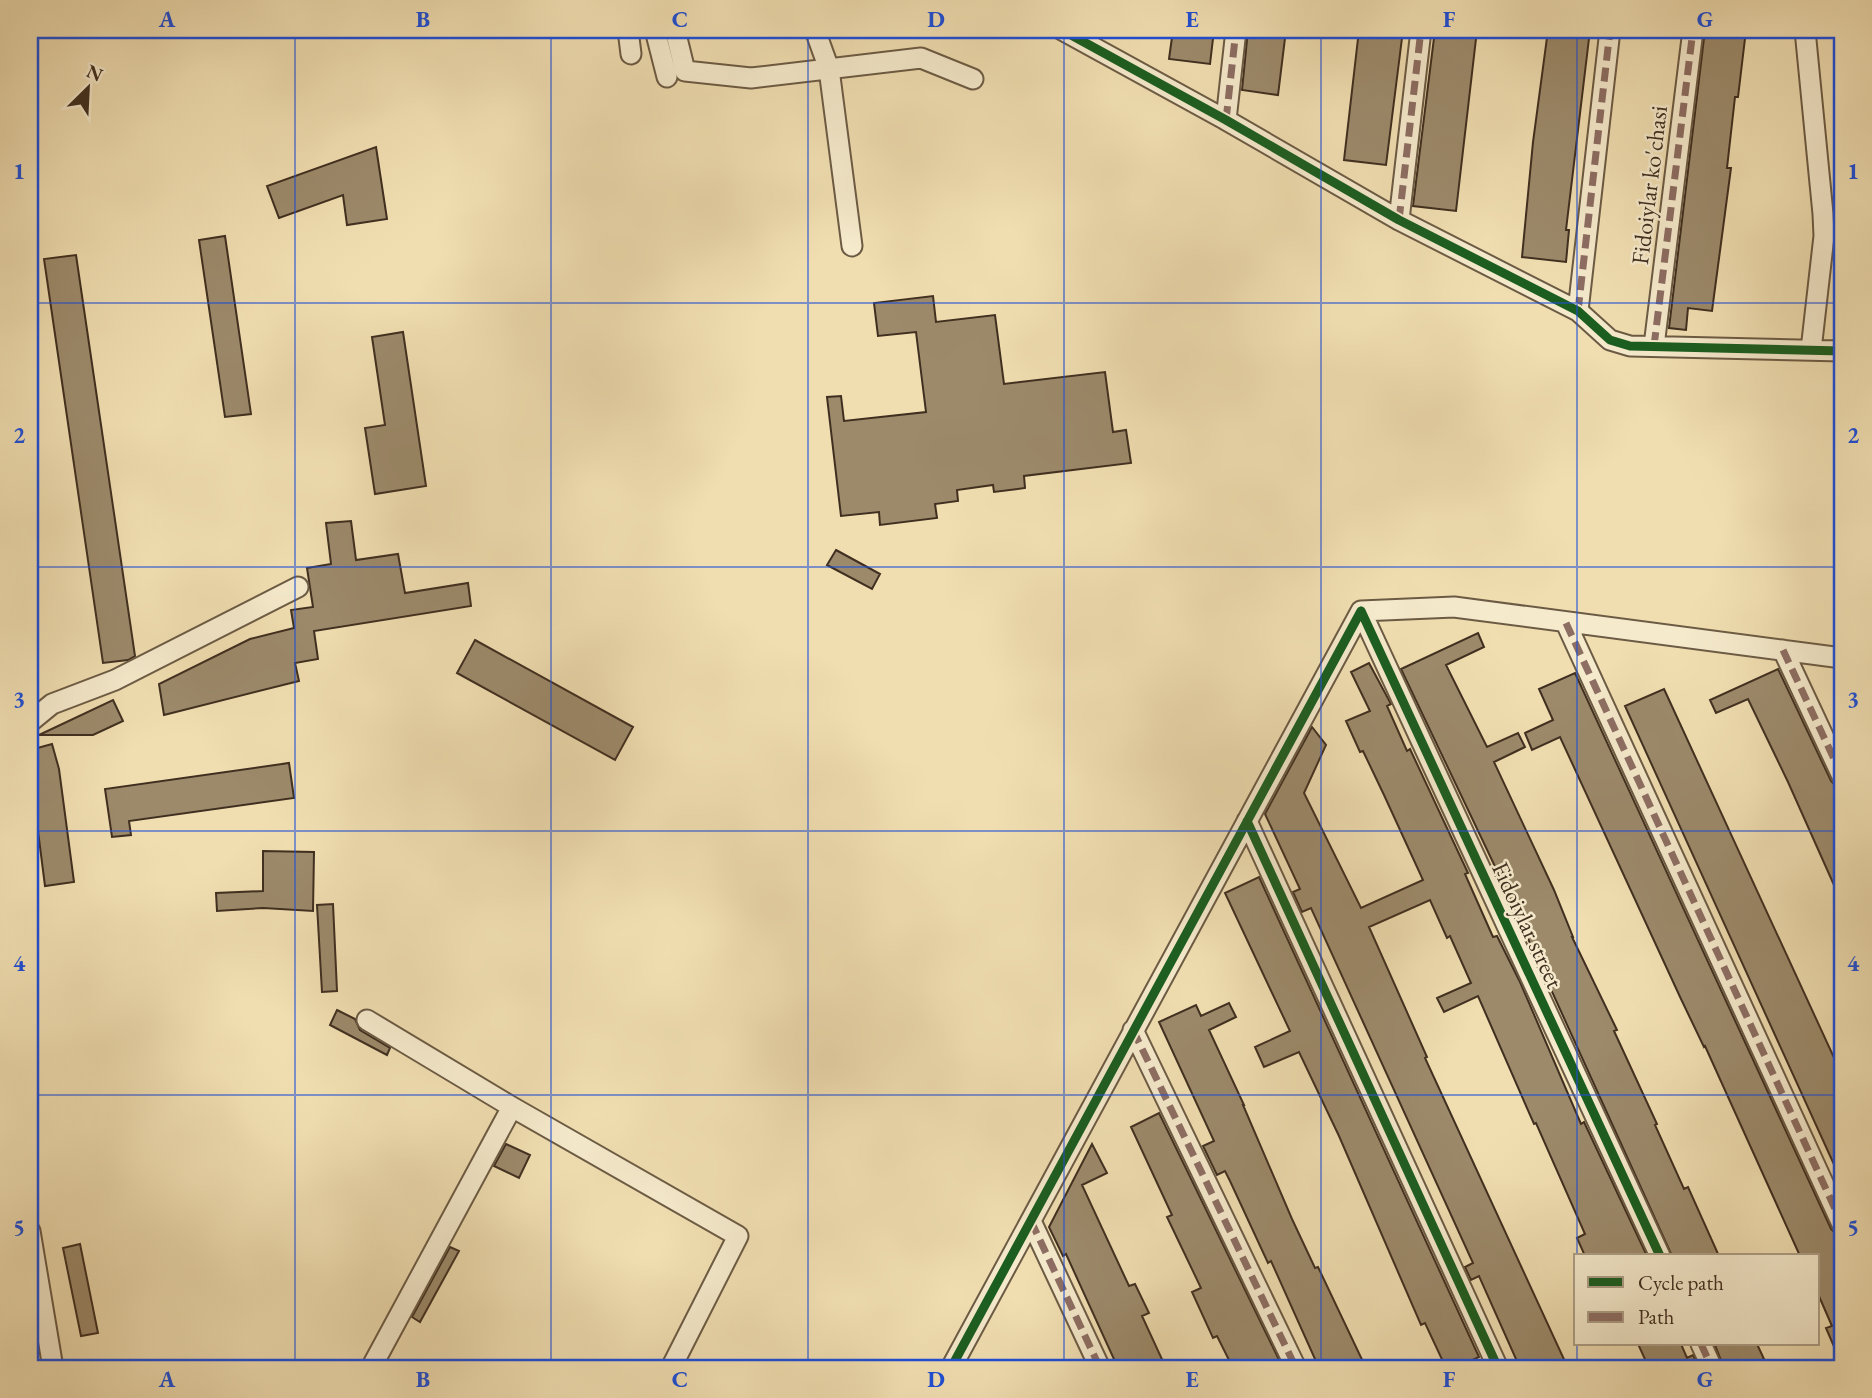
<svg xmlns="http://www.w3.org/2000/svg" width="1872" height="1398" font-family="'EB Garamond',serif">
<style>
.building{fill:#9c8a6b;stroke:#402f20;stroke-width:2}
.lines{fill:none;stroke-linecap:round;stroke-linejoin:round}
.minor-casing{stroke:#6c5b44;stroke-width:23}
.minor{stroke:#f5eacc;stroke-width:19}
.quiet{stroke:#8d6e63;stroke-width:7;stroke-dasharray:14 7;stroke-linecap:butt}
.cycleway-casing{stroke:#f5eacc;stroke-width:13}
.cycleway{stroke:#1b5e20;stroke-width:9}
.grid{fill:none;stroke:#1d4ed8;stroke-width:2;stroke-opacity:0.55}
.labels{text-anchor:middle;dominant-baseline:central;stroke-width:5;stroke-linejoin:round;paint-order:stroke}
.street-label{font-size:24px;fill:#402f20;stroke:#f5eacc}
.neatline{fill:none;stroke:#1d4ed8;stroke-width:2.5}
.grid-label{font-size:23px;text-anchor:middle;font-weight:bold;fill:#1d4ed8}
</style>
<rect width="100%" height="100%" fill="#f0deb1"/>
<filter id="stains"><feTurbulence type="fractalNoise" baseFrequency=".00286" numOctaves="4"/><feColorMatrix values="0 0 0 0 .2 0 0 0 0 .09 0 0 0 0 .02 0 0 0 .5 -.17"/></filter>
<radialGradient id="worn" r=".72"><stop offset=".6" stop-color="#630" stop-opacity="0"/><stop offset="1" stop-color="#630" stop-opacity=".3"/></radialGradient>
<path class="building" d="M1173,30H1214L1210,64L1169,59Z
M1248,30H1286L1278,95L1242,90Z
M1359,30H1403L1386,165L1344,160Z
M1435,30H1477L1456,211L1413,206Z
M1548,30H1590L1566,230H1569L1566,262L1522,257L1533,142Z
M1705,30H1746L1738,97H1735L1727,168H1731L1712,311L1688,308L1686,330L1669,328Z
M376,147L387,219L347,225L343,195L279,218L267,186Z
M225,236L251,414L225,417L199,240Z
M76,255L135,656L128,660L103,663L44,259Z
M933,296L936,322L995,315L1004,384L1105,372L1113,432L1126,430L1131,463L1024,476L1025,488L994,492L993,485L957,490L958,501L935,504L937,518L880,525L879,512L841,516L827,397L841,396L844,421L926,412L916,332L878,336L874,303Z
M403,332L426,486L375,494L365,428L385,425L372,337Z
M351,521L356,560L398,554L405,593L468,583L471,606L314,631L318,659L295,663L299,681L164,715L159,684L250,639L294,628L291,610L313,607L307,568L331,564L326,523Z
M836,550L880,574L872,589L827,565Z
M1478,633L1484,647L1446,665L1487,747L1518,733L1525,747L1494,762L1554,890L1573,937H1572L1617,1030L1614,1031L1657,1124L1655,1125L1684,1189L1688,1187L1719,1256H1672L1500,877L1401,669Z
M475,640L633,727L615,760L457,673Z
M1369,663L1391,704L1387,706L1407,751L1410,749L1468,873L1465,874L1493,937L1497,936L1520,982L1581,1124L1584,1122L1647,1256H1585L1577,1238L1585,1234L1536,1123L1534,1124L1478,996L1444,1012L1437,998L1471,983L1450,936L1447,938L1430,900L1369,927L1427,1057L1425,1058L1568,1368H1520L1479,1276L1471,1280L1465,1267L1473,1263L1311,908L1302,912L1293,892L1300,889L1265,814L1312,727L1326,745L1304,793L1361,908L1423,880L1384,795L1363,751L1360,752L1346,721L1370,711L1351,672Z
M1778,669L1831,781L1837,787L1842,800V903L1788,782L1748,699L1716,713L1710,700Z
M1575,673L1831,1229L1842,1240V1365L1826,1328L1832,1326L1818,1294V1256H1800L1705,1046L1704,1047L1681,999L1560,737L1532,750L1525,733L1553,720L1539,689Z
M1664,689L1842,1075V1182L1625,706Z
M113,700L123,721L93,735H39Z
M52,744L59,769L74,882L45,886L33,792L37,791L30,764V750Z
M289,763L294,798L129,821L131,835L112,837L105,789Z
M263,851L314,852L313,911L263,908L217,911L216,893L263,891Z
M1259,877L1479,1357L1455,1368H1446L1425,1323L1421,1325L1339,1136L1299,1052L1264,1067L1255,1047L1290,1031L1225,893Z
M333,904L337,991L322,992L317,905Z
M1229,1003L1236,1017L1209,1030L1244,1105H1243L1292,1219L1315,1268L1318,1267L1366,1368H1319L1271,1261L1268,1263L1230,1181L1225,1171L1217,1175L1203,1146L1214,1141L1159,1022L1196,1005L1201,1016Z
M337,1010L355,1019L360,1030L390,1048L387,1055L330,1025Z
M1159,1113L1283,1368H1233L1217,1336L1213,1338L1192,1292L1201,1288L1167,1217L1172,1215L1131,1127Z
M506,1144L530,1155L519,1178L494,1166Z
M1092,1144L1107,1173L1082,1185L1129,1286L1135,1284L1149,1313L1142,1316L1166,1368H1118L1066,1254L1063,1256L1049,1227Z
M80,1244L98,1333L81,1336L63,1248Z
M450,1247L459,1251L420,1322L412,1317Z
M1638,1344H1681L1687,1358L1693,1355L1699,1368H1649Z
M1719,1344H1757L1764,1359L1743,1368H1724L1715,1345Z"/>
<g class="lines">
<g class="minor-casing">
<path id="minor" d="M628,30L631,54
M655,30L667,77
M675,30L685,71L751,78L921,58L973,79
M815,30L829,69L852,246
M1062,30L1226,120L1399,220L1578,311L1610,340L1630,346L1842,351
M1805,30L1823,214L1824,236L1811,350
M1226,120L1236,30
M1399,220L1421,30
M1578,311L1610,30
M1654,346L1693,30
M1361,611L1660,1256
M1361,611L1454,607L1842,658
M1566,623L1842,1224
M1783,650L1842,776
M30,722L52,704L115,680L298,587
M1247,821L1498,1368
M367,1020L512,1107L738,1236L671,1368
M1133,1030L1296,1368
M1031,1221L1100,1368
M30,1231L53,1368
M1701,1344L1712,1368
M371,1368L512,1107
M951,1368L1361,611"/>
</g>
<use href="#minor" class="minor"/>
<path class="quiet" d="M1226,120L1236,30
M1399,220L1421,30
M1578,311L1610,30
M1654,346L1693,30
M1566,623L1842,1224
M1783,650L1842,776
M1133,1030L1296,1368
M1031,1221L1100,1368
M1701,1344L1712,1368"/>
<g class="cycleway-casing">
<path id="cycleway" d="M1062,30L1226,120L1399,220L1578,311L1610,340L1630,346L1842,351
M1361,611L1660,1256
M1247,821L1498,1368
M951,1368L1361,611"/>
</g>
<use href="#cycleway" class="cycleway"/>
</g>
<path class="grid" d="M295,30V1368M551,30V1368M808,30V1368M1064,30V1368M1321,30V1368M1577,30V1256M30,303H1842M30,567H1842M30,831H1842M30,1095H1842M1577,1344V1368"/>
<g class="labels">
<g class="street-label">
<text transform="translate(1649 185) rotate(-83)">Fidoiylar ko'chasi</text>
<text transform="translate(1528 925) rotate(65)">Fidoiylar street</text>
</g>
</g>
<rect width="1872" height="1398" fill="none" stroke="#f0deb1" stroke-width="77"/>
<rect x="1574" y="1254" width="245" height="91" fill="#f5eacc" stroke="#ad9f87" stroke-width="2"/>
<rect x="1588" y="1277" width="35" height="10" fill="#1b5e20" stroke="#ad9f87" stroke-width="2"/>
<text x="1638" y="1290" font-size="21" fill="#402f20">Cycle path</text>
<rect x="1588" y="1312" width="35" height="10" fill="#8d6e63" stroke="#ad9f87" stroke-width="2"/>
<text x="1638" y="1324" font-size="21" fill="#402f20">Path</text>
<g transform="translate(88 88) rotate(24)" stroke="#f5eacc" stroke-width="5" paint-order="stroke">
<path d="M0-5L12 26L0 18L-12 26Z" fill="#402f20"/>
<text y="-10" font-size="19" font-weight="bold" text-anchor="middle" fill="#402f20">N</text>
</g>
<rect x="38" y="38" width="1796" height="1322" class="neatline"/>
<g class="grid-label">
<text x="167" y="27">A</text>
<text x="423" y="27">B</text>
<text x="680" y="27">C</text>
<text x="936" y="27">D</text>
<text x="1192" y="27">E</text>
<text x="1449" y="27">F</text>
<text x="1705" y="27">G</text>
<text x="19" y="179">1</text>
<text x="1853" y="179">1</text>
<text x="19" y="443">2</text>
<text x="1853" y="443">2</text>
<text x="19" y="707">3</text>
<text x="1853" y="707">3</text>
<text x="19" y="971">4</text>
<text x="1853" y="971">4</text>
<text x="19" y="1235">5</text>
<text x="1853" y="1235">5</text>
<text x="167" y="1387">A</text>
<text x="423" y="1387">B</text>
<text x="680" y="1387">C</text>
<text x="936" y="1387">D</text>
<text x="1192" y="1387">E</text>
<text x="1449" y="1387">F</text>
<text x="1705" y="1387">G</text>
</g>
<rect width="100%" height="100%" filter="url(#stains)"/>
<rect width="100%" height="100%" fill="url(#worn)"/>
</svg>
